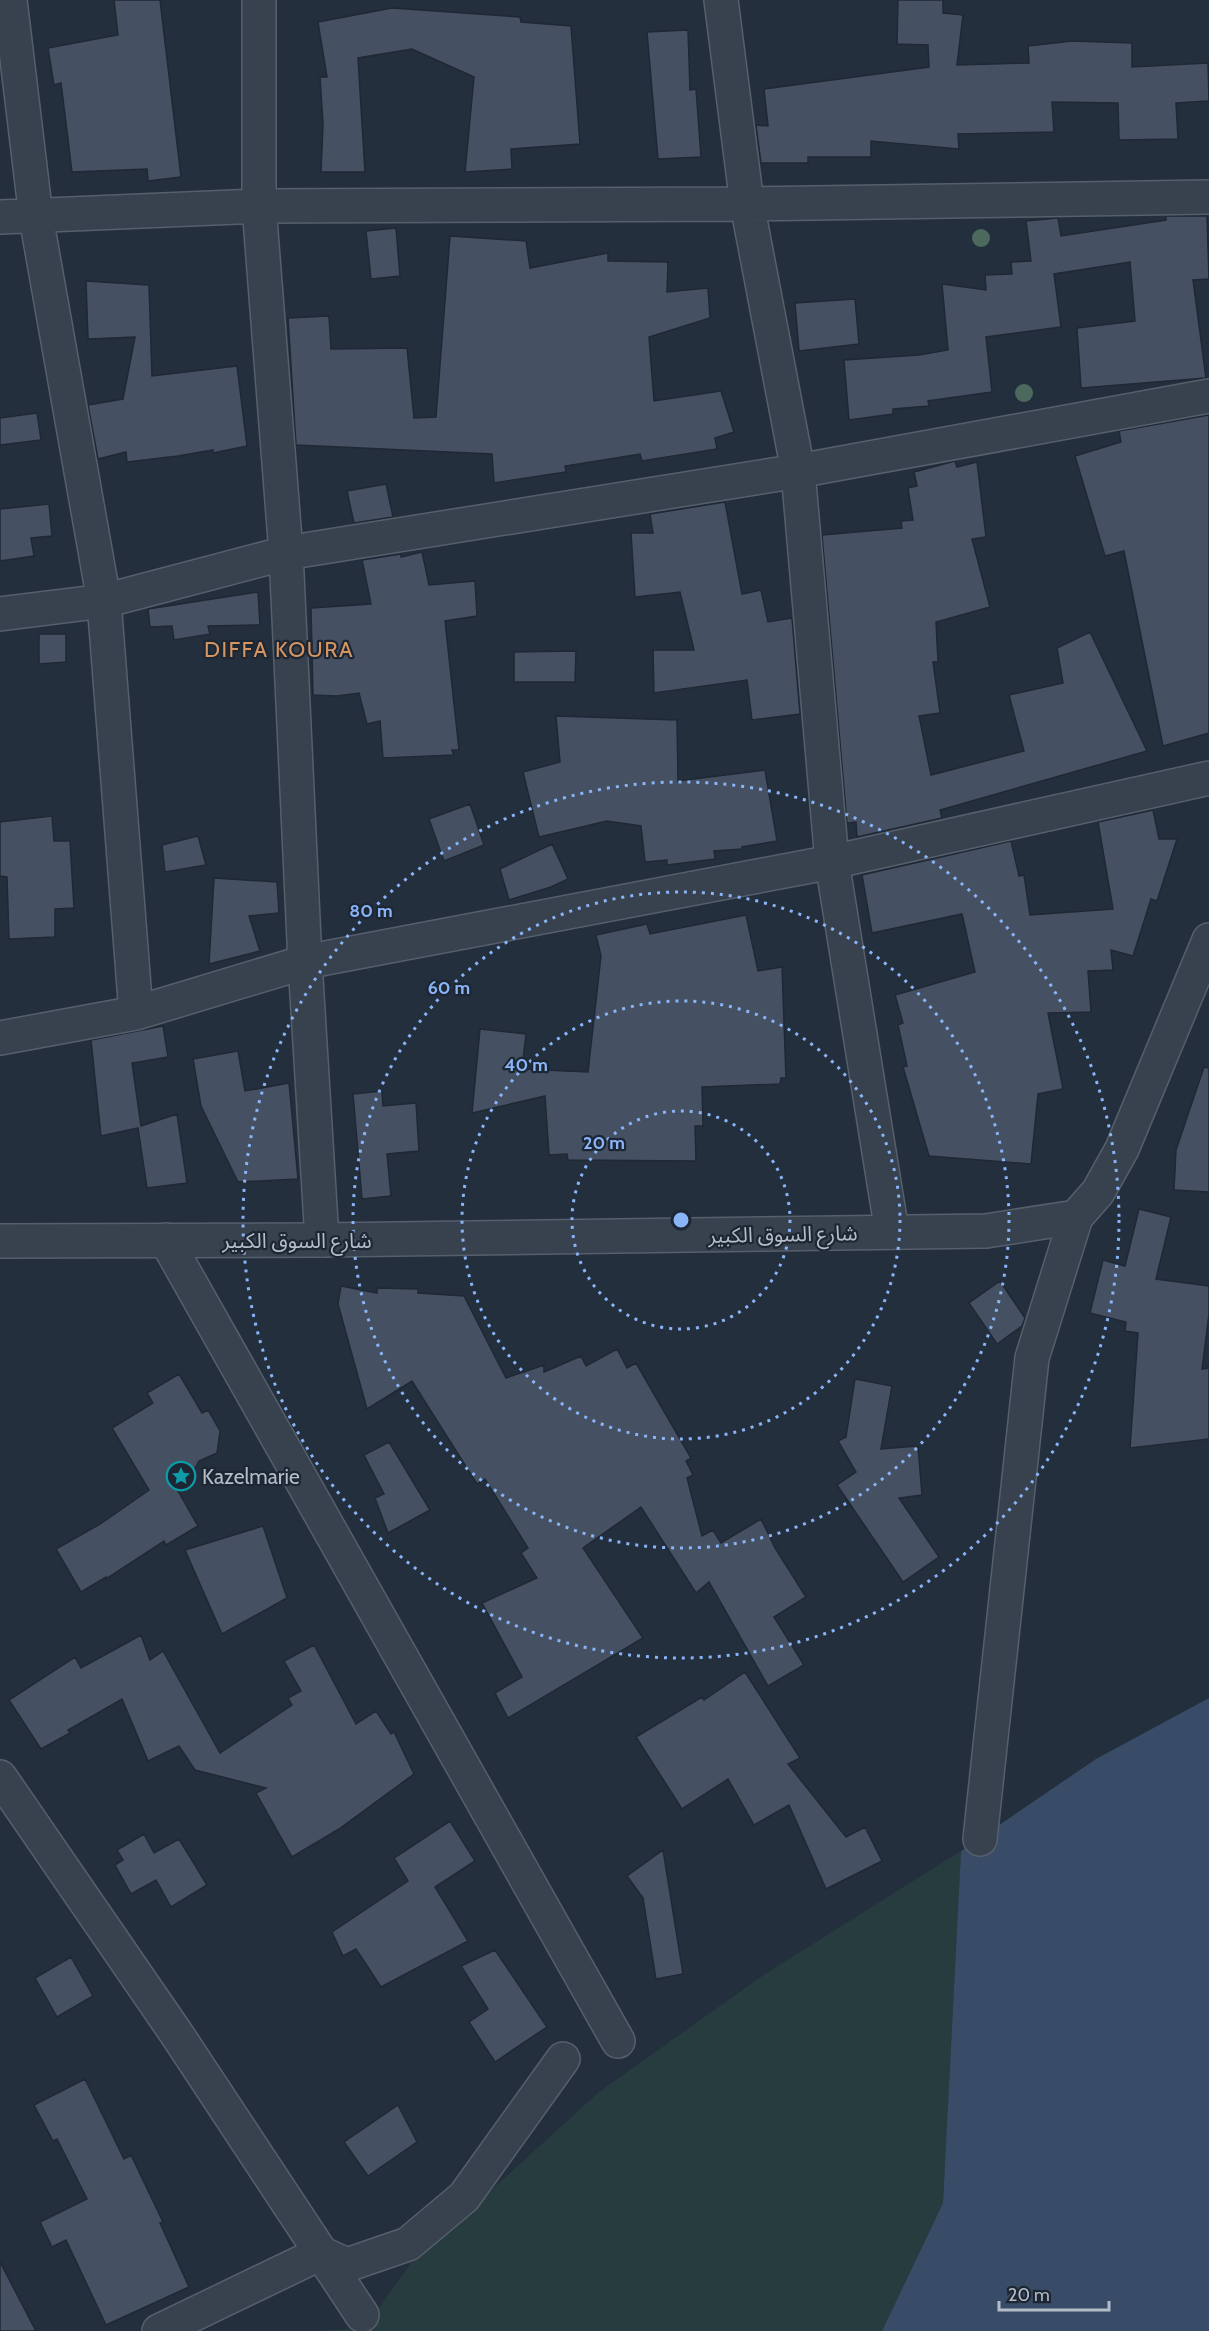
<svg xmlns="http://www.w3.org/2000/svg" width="1209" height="2331" font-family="Cabin,'Noto Sans Arabic',sans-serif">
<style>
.green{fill:#263c3f}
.water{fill:#394c67}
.building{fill:#455162;stroke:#1f2835;stroke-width:1.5}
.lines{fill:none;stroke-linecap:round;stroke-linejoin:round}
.minor-casing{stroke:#565f6c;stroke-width:36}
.tertiary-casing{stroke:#565f6c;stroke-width:36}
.minor{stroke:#38414e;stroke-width:33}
.tertiary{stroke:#38414e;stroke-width:33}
.tree{fill:#4b6a5d}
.ring{fill:none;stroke:#8ab4f8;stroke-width:3;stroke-dasharray:3 6}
.labels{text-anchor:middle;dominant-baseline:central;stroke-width:4.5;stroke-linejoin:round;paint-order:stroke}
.street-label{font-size:21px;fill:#b4bcc9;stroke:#1d2633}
.poi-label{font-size:21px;fill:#b4bcc9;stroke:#1d2633;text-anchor:start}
.neighbourhood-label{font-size:22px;letter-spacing:1.5px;fill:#d59563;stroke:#1d2633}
.centre{fill:#8ab4f8;stroke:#1d2633;stroke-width:3}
.ring-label{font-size:18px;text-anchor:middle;font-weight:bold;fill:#8ab4f8;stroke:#1d2633;stroke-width:4.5;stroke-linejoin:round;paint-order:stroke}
</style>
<rect width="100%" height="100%" fill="#242f3e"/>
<path class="green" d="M961,1851L943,2203L882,2331H319L350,2329L368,2323L411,2263L599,2092L765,1974Z"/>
<path class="water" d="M1209,1698V2331H882L943,2203L961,1851L1096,1759Z"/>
<path class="building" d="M114,0H160L181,177L148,181L147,169L72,172L61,83L54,85L48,48L118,35Z
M898,0H943V13L963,15L957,65L1029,63L1028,46L1072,41L1132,43V67L1208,63L1209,101L1176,103L1178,139L1119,140L1118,103L1052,102L1054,132L958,134L959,149L871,141V157H808V163H761L756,125L768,126L764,89L929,67L928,45L897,44Z
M392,8L520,17L521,22L571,26L580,144L511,149L512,169L465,172L474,77L412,49L358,58L365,172H321L323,124L320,77H327L318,22Z
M688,30L690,90L696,89L701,157L658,159L647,32Z
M1166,216H1207L1209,279L1193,280L1206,378L1081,388L1077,328L1135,321L1130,262L1054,274L1061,327L986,337L992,392L928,401L929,406L893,409V414L849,420L844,360L919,355L948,350L942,284L986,290L985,275L1012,274L1011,262L1031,261L1026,221L1058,218L1061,236L1166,220Z
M396,228L400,276L371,279L366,231Z
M450,236L526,241L530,268L608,253V261L668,262L667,292L708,288L710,318L649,337L654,401L721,391L734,432L715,438L717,449L642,461L640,454L565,466L566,472L494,483L492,454L296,445L288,318L329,316L331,349L407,348L414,418L436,417Z
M86,281L149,285L152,376L237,366L247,446L213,453V450L178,456L127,462L126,452L98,459L88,405L123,399L135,337L88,339Z
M855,299L859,344L799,351L795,303Z
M37,413L41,440L0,445V418Z
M1209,415V733L1163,746L1124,551L1105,556L1075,456L1121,442L1119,431Z
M955,461L957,467L977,462L986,537L972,539L990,607L936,622L938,662H933L940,713L919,716L931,775L1024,751L1009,695L1063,683L1057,648L1090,632L1147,751L940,810L942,818L857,837L856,822L847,823L822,535L902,528L901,521L913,520L908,488L917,486L914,472Z
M386,484L393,517L354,523L347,491Z
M725,502L742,594L761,590L768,622L792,618L800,714L752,720L747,680L654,693L653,650H694L680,592L635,597L631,533H653L650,514Z
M49,504L52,536L31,538L34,556L0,561V509Z
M422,552L429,585L475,581L477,616L445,621L459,750H452L454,755L383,758L380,721L367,724L359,693L337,696L313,695L311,608L371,604L362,560L401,554V557Z
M258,592L260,625L208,626L210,634L174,640L172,626L150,627L148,609Z
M39,634H66V662L39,664Z
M576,651L575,682H514V652Z
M556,716L677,720L678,781L765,770L777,841L742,847V849L714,851L715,859L667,865V860L645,862L641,826L607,821L539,837L523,772L560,762Z
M470,804L484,845L444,861L429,819Z
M1153,810L1159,839H1177L1157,901L1151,899L1133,956L1111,950L1113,970L1088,971L1091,1012L1048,1013L1063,1089L1038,1094L1031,1164L929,1156L903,1067L907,1066L898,1025L903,1023L895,995L975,972L962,914L872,933L862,875L1011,841L1019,876L1024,875L1030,915L1113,909L1098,822Z
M52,816L54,841H70L74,908L55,909V937L9,939L7,877L0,876V822Z
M198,836L206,865L165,872L162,845Z
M552,844L568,879L551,887L509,900L500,869Z
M214,878L277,882L279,913L249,916L260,951L209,964Z
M746,915L758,971L782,967L786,1078H781L780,1084L702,1087L703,1126H695L696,1161L568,1160L567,1154L549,1155L545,1096L472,1113L480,1029L526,1034L522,1069L588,1072L601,956L596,935L647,924L650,934Z
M163,1026L168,1057L132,1063L141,1126L177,1114L187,1183L147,1188L138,1128L101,1136L91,1040Z
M238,1051L245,1091L289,1083L298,1179L238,1182L201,1106L193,1059Z
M1204,1067L1209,1068V1192L1174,1190L1176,1150Z
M382,1091L383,1106L416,1103L419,1151L387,1154L391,1196L362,1199L353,1094Z
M1139,1209L1171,1217L1156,1279L1209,1286V1314L1202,1369L1209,1368V1439L1130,1448L1138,1333L1125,1331L1126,1322L1090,1313L1103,1260L1125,1266Z
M1000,1281L1025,1318L1022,1326L997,1344L969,1303Z
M341,1286L377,1293V1288L418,1289V1293L464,1296L506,1378L544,1365V1372L581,1356L586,1366L617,1349L627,1368L636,1363L691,1458L686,1461L693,1475L687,1478L702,1536L713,1530L721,1543L761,1519L775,1548L806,1597L774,1617L804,1665L768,1686L709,1582L696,1593L641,1507L583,1548L643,1638L508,1718L495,1693L522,1677L482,1603L537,1578L521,1553L528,1548L485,1479L477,1484L412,1381L367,1409L338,1304Z
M179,1374L202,1413L208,1410L220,1431L217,1453L199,1461L195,1468L174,1484L198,1526L166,1545L164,1541L106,1579V1577L81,1592L56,1549L100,1524L149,1490L112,1428L153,1403L147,1393Z
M855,1379L892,1386L881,1449L918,1446L922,1495L899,1498L939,1557L903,1582L837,1485L856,1472L838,1441L846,1437Z
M389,1442L430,1510L388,1533L375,1498L384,1494L364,1455Z
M263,1526L287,1598L222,1634L185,1550Z
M141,1635L150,1660L163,1651L220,1753L292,1705L288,1698L301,1691L284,1661L314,1645L356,1724L376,1711L391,1734L394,1732L414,1774L339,1829L292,1857L256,1793L266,1788L195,1770L179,1746L148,1761L122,1699L68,1730L70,1733L41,1749L9,1700L75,1657L81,1668Z
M745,1672L800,1758L788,1764L846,1837L865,1827L882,1861L826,1889L789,1805L754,1825L728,1779L682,1809L636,1737L702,1697L704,1700Z
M450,1821L475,1861L435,1887L468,1941L381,1987L356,1949L343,1956L332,1932L408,1881L394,1858Z
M144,1834L154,1853L179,1839L207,1885L171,1907L156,1880L131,1894L115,1865L123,1860L117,1850Z
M663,1850L683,1974L656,1979L643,1898L627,1876Z
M495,1950L547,2027L495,2062L469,2022L488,2009L461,1966Z
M71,1957L93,1996L57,2017L35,1978Z
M85,2079L124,2159L131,2155L163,2222L160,2223L189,2287L106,2325L66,2240L52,2247L40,2222L87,2199L57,2139L53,2141L34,2105Z
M398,2105L417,2142L368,2176L344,2142Z
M0,2262L36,2331H0Z"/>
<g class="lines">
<g class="minor-casing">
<path id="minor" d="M10,0L36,217L104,601L136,1013
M259,0V206L286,553L305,962L322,1240
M721,0L747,204L798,471L832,862L892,1232
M0,217L259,206L747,204L1209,197
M0,614L104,601L286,553L798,471L1209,396
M0,1038L136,1013L305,962L832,862L1209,778
M166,1240L618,2041
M0,1777L176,2033L362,2315
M980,1839L1032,1358L1076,1217
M159,2331L321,2253L347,2265L408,2244L464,2197L563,2059"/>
</g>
<g class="tertiary-casing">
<path id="tertiary" d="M0,1241L322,1240L986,1231L1076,1217L1098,1192L1122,1149L1209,940"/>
</g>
<use href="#minor" class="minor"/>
<use href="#tertiary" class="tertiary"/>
</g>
<g class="tree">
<circle cx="981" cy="238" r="9"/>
<circle cx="1024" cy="393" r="9"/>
</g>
<g class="ring">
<circle cx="681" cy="1220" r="109"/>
<circle cx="681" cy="1220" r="219"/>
<circle cx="681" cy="1220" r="328"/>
<circle cx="681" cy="1220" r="438"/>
</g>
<defs>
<g id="sight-ring" transform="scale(1.5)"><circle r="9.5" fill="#1d2633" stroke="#0f9aa8" stroke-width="1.5"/><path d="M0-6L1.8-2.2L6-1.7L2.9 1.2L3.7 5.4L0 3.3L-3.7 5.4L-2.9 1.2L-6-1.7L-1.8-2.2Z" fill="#0f9aa8"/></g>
</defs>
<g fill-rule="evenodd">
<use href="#sight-ring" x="181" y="1476"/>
</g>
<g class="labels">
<g class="street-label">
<text transform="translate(783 1234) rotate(-1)">شارع السوق الكبير</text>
<text x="297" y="1240">شارع السوق الكبير</text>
</g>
<g class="poi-label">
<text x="202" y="1476">Kazelmarie</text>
</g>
<g class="neighbourhood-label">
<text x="279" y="649">DIFFA KOURA</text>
</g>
</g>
<circle cx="681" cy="1220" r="9" class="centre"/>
<g class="ring-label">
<text x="371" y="917">80 m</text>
<text x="449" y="994">60 m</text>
<text x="526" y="1071">40 m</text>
<text x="604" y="1149">20 m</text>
</g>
<path d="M999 2301v9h110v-9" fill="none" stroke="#b4bcc9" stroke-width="3"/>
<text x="1008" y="2301" font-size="18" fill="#b4bcc9" stroke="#1d2633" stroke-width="4.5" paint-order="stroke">20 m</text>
</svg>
